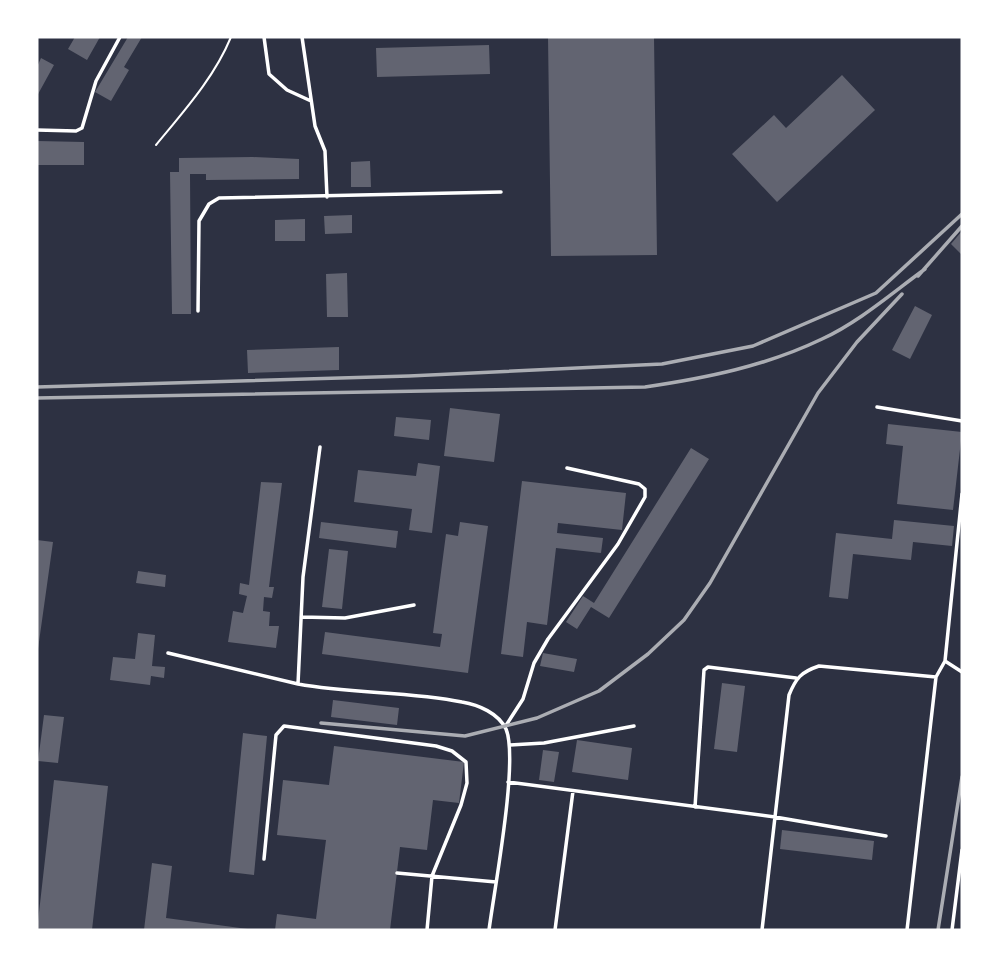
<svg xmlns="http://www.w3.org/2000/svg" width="999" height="967" font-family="Montserrat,sans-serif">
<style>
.building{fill:#626471}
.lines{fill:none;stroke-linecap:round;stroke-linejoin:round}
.path{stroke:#fff;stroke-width:2}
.service{stroke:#fff;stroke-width:3.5}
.rail{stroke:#abadb3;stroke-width:3.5}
</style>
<rect width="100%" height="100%" fill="#2d3142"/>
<path class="building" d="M75,37H100L87,60L68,49Z
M128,37H142L124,67L129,70L111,101L95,92Z
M548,37H654L657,255L551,256Z
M489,45L490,74L377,77L376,48Z
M41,58L54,65L37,96V67Z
M842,75L875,110L777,202L732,154L774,115L786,128Z
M37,141L84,142V165H37Z
M253,157L299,159V179L206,180V174H190L191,314H172L170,172H179V158Z
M370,161L371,187H351V162Z
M352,215V233L325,234L324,216Z
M305,219V241H275V220Z
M962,231V255L951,244Z
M347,273L348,317H327L326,274Z
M915,306L932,315L910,359L892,350Z
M339,347V370L248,373L247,350Z
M450,408L500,414L494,462L444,456Z
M396,417L431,420L429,440L394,436Z
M888,424L962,432L953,510L897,504L903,446L886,444Z
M691,448L709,459L609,618L591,607L577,629L566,622L583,596L594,603Z
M418,463L440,466L432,533L409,530L412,509L354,502L358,470L416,476Z
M522,481L626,493L622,530L558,523L557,533L603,538L601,553L556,548L547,625L527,622L523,657L501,654Z
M261,482L282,483L269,587H274L272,598L264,597L263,611L270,612L269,626H279L276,648L228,642L233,611L243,613L247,596L239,594L240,583L249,585Z
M894,520L954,526L952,546L913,542L911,560L853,554L848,599L829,597L836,533L892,539Z
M321,522L398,531L396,548L319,538Z
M460,522L488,526L468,673L322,654L325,632L440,647L442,634L433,633L446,534L458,536Z
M37,540L53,542L38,649H37Z
M329,549L348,551L342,609L322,607Z
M138,571L166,575L165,587L136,583Z
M138,633L155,635L152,666L165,667L164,678L151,676L150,685L110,680L113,657L135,659Z
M543,653L577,659L574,672L540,666Z
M722,683L745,686L737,752L714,749Z
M333,700L399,708L397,725L331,717Z
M44,715L64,717L58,763L38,761Z
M243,733L267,736L254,875L229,872Z
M577,740L632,748L628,780L572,772Z
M334,746L464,762L459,803L433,800L427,850L400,847L390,930H275L277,914L316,919L326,840L277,835L283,780L329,785Z
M543,750L559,752L554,782L539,780Z
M54,780L108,786L92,930H37Z
M782,830L874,841L872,860L780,849Z
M152,863L172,866L166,918L255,930H144Z"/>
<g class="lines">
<path class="path" d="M156,145C184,111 214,78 231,37"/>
<path class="service" d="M264,37L269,74L287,90L311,101
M302,37L315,126L325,151L327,197
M37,130L76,131L82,128L96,81L120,37
M198,311L199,221L209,204L219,198L501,192
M877,407L962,421
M320,447L303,577L298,684C352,694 409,691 462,702C479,705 498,713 506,729C519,760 494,891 489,930
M301,617L345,618L414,605
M168,653L298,684
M945,661L962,672
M505,727L523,699L534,663L548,639L618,544L645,497V489L639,484L567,468
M510,745L544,743L634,726
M508,782L775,817L886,836
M695,807L704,670L708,667L796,678
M264,859L276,735L284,726L436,746L452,751L466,762L467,783L461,805L432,876L427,930
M397,873L496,882
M555,930L573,791
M762,930L789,695C796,678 801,672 819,666L936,677
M907,930L936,677L945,661L962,494
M952,930L962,850"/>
<path class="rail" d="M918,276L962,226
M37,387L409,376L662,364L753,346L876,293L962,214
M37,398L645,387C706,378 766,366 822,339C859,322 892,293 925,269
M321,723L465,736L537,718L599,691L648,654L684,620L710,583L818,393L857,342L902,294
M938,930L962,777"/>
</g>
<rect width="999" height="967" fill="none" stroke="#ffffff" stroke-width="77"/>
</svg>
